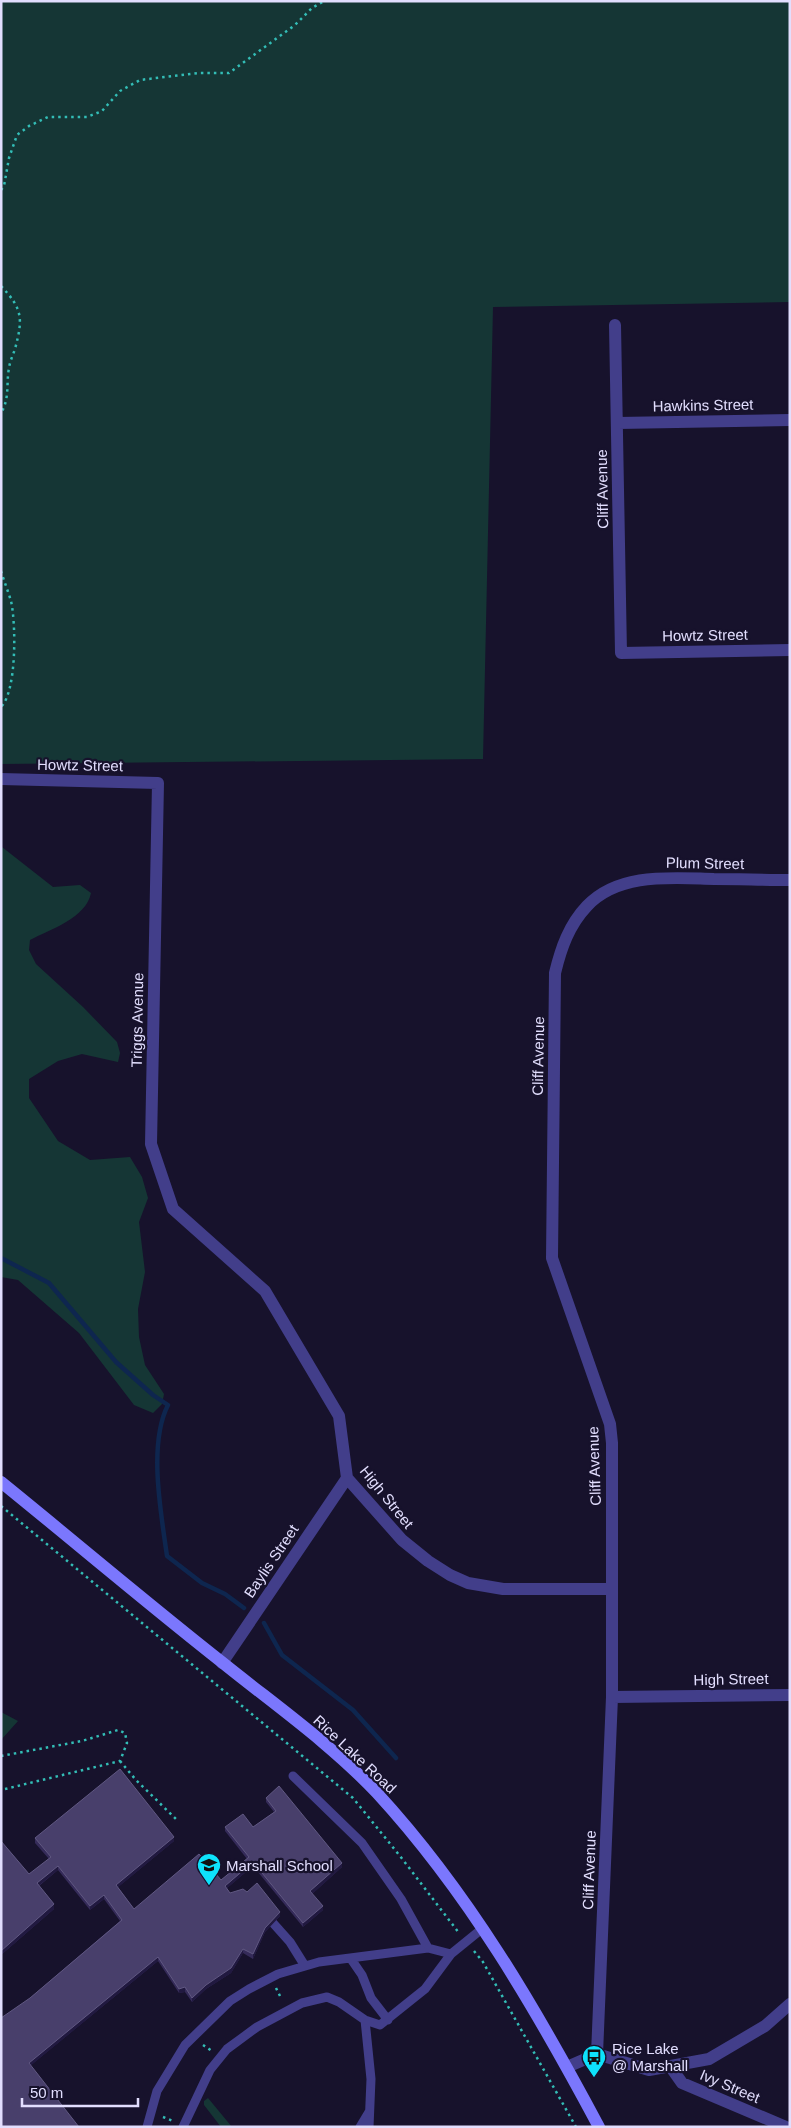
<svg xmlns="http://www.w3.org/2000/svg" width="791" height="2128" font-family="Arial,sans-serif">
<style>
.green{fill:#153635}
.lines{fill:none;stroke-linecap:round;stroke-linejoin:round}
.stream{stroke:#0e264f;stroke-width:4.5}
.path{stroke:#33bdb6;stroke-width:2.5;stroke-dasharray:2.5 4;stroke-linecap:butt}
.service{stroke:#423e8a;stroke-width:9}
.minor{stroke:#423e8a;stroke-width:12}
.secondary{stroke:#7b77fd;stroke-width:12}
.wall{fill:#352b59}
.shaded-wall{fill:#211940}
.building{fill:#483f6b;stroke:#605882}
.labels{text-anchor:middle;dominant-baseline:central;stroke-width:4.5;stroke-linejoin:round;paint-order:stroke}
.street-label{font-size:15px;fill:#e2defe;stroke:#17122c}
.poi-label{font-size:15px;fill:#e2defe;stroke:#17122c;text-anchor:start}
</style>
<rect width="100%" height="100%" fill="#17122c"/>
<path class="green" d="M1,1H790V302L493,307L483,759L1,764Z
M1,842L2,847L53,887L80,885L91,893C86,918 51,929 30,940L29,950L36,964L83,1007L117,1042L120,1053L118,1062L82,1054L58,1061L29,1079V1098L58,1141L90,1160L130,1157L142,1177L148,1198L139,1222L145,1272L138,1309L139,1337L145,1365L164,1394L162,1404L153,1413L134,1405L79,1333L18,1280L1,1277Z
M1,1712L18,1721L1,1740Z
M208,2098L232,2127H221L204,2105V2101Z"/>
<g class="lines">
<path class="stream" d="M1,1258L49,1283L116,1362L153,1395L168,1405C148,1444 161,1513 167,1556L202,1583L225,1594L244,1608
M264,1623L282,1655L353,1710L396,1758"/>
<path class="path" d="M1,190L4,186L9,158L17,135L29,126L48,117H87L102,111L120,91L140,80L198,73H229L295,25L312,8L324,1
M1,286C23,309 23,319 15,349C13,355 10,361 9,368C6,384 10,398 1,413
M1,571C4,581 8,591 11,601C16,623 17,691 1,707
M1,1506L353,1798L400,1856L459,1933
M1,1756L82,1741L118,1730L125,1733L127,1743L120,1761L1,1790
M120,1761L136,1780L178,1821
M474,1951L483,1962L576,2127
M276,1988L280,1996
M203,2045L212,2051
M163,2117L173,2121"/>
<path class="service" d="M293,1776L362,1843L401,1899L428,1948
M273,1923L290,1942L305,1966
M351,1959L362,1975L371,1998L388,2020
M365,2020L371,2079L369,2127
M147,2127L157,2091L185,2045L230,2001L249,1989L278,1974L319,1962L428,1948L451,1954
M183,2127L210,2070L227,2049L257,2027L302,2003L327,1997L339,2002L365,2020L380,2025L425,1989L451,1954L483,1928
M360,2127L369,2112"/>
<path class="minor" d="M615,325L621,653L790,650
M618,423L790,420
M1,779L158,783L151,1144L173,1209L265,1291L339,1416L347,1478L402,1540L428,1561L450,1575L468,1583L503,1589H611
M222,1663L347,1478
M612,1697L790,1695
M597,2054L612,1697V1443L610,1424L552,1258L555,973C561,948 569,925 587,906C619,872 672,878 714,879C739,879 764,880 790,880
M597,2054L649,2070L709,2059L765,2026L790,2004
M670,2066L682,2083L786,2127
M567,2067L597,2054"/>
<path class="secondary" d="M1,1482C75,1542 148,1604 223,1663C275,1705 331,1744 377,1793C468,1892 536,2009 599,2127"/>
</g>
<path class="wall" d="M266,1798L342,1867L312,1894L323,1910L303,1927L253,1866L227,1888L230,1893L280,1916L265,1932L253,1959L243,1953L231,1973L206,1989L192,2002L185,1992L179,1993L158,1961L31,2065L1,2127L30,1998L120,1921L104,1899L90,1910L58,1870L39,1886L54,1909L1,1955V1841L29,1874L49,1859L35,1843V1838L174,1841L118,1887L134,1909L221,1880L247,1859L225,1831V1827H253L274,1812L266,1802Z"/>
<path class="shaded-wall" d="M174,1837V1841L116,1889V1885Z
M253,1862V1866L225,1890V1886Z
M342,1863V1867L310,1896V1891Z
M58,1866V1870L37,1887V1883Z
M104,1895V1899L90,1910V1906Z
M54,1904V1909L1,1955V1951Z
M323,1906V1910L303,1927V1923Z
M280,1912V1916L265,1932L253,1959V1954L265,1928Z
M243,1949V1953L231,1973L206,1989L192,2002V1998Z
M158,1957V1961L29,2067V2063Z
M185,1987V1992L179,1993V1989Z"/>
<path class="building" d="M120,1769L174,1837L116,1885L134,1909L199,1854L221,1880L249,1857L225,1827L243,1814L253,1827L276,1811L266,1798L279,1786L342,1863L310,1891L323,1906L303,1923L253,1862L225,1886L230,1893L243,1889L247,1892L257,1883L280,1912L265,1928L253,1954L243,1949L231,1968L206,1985L192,1998L185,1987L179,1989L158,1957L29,2063L79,2127H1V2018L30,1998L122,1920L104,1895L90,1906L58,1866L37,1883L54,1904L1,1951V1841L29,1874L51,1857L35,1838Z"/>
<defs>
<g id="school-pin" transform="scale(1.25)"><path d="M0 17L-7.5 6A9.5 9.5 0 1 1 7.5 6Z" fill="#0ee2fb" stroke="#17122c"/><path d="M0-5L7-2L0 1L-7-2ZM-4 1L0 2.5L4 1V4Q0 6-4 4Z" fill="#111"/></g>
<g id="bus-pin" transform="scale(1.25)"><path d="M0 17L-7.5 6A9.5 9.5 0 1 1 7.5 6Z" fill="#0ee2fb" stroke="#17122c"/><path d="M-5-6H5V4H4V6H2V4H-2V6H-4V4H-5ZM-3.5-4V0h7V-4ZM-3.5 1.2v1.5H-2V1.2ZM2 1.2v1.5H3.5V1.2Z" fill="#111"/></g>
</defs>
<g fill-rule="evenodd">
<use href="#school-pin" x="209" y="1865"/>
<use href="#bus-pin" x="594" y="2057"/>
</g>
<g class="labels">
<g class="street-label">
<text transform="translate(703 405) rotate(-1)">Hawkins Street</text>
<text transform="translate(602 489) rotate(-91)">Cliff Avenue</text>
<text transform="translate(705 635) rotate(-1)">Howtz Street</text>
<text transform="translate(80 765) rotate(1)">Howtz Street</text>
<text transform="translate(705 863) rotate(1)">Plum Street</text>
<text transform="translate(137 1020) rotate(-89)">Triggs Avenue</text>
<text transform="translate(538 1056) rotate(-89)">Cliff Avenue</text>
<text transform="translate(594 1466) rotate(-92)">Cliff Avenue</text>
<text transform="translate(387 1497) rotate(51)">High Street</text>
<text transform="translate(271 1561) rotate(-56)">Baylis Street</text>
<text transform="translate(731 1679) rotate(-1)">High Street</text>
<text transform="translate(355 1754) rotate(43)">Rice Lake Road</text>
<text transform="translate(589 1870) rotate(-88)">Cliff Avenue</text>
<text transform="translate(730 2086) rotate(23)">Ivy Street</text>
</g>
<g class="poi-label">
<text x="226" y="1865">Marshall School</text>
<text x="612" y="2048">Rice Lake<tspan x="612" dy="17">@ Marshall</tspan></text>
</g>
</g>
<rect width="791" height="2128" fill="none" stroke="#e2defe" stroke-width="5"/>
<path d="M22 2098v8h116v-8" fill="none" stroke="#e2defe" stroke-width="2.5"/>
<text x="30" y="2098" font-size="15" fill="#e2defe" stroke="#17122c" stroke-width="4" paint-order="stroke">50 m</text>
</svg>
